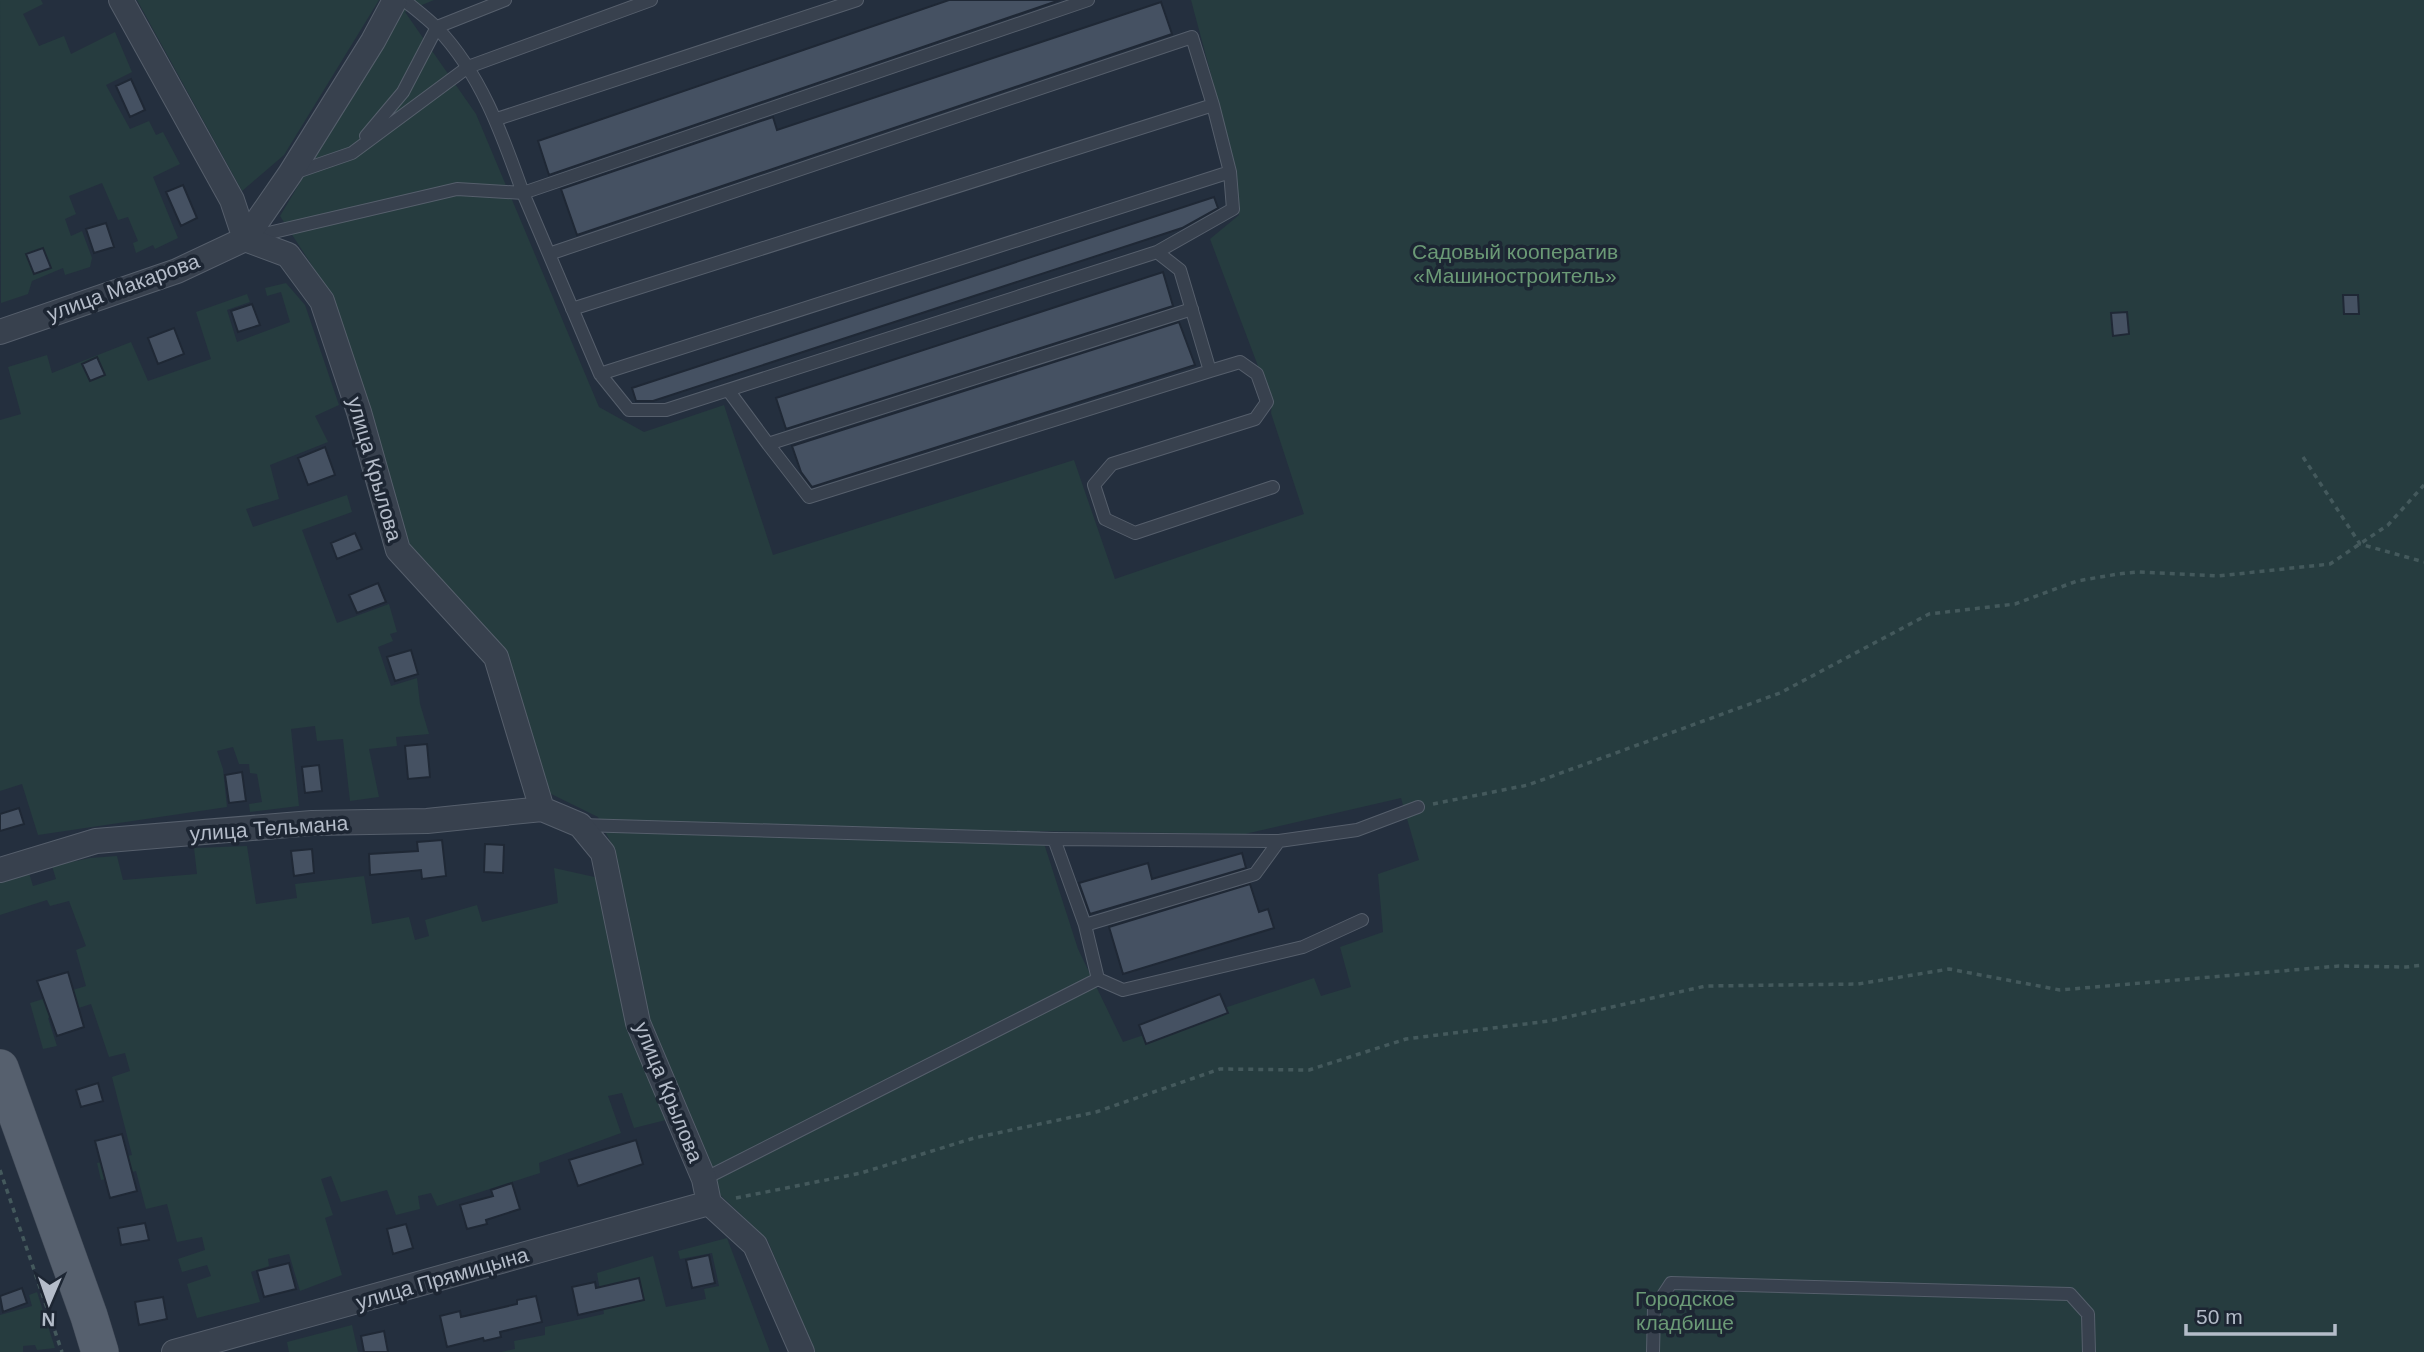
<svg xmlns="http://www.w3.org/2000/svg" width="2424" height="1352" font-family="Arial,sans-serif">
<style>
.green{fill:#263c3f;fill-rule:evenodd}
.building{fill:#455162;stroke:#1f2835;stroke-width:2}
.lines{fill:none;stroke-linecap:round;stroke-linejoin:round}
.lane-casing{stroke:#565f6c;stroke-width:14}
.street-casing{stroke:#565f6c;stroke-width:26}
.primary-casing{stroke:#414a57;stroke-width:38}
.path{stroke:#44595c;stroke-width:3.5;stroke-dasharray:5 5;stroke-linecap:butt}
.lane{stroke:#38414e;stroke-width:12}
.street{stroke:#38414e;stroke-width:24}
.primary{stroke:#56606e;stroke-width:37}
.labels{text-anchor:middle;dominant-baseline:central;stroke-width:7;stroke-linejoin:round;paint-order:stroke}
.park-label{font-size:21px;fill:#6b9a76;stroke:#1d2633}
.street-label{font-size:21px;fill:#b4bcc9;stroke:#1d2633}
</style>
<rect width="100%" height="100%" fill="#242f3e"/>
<path class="green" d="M0,0H41L43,4L23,14L39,46L64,36L71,54L115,32L132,72L106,85L130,129L149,121L156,135L163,132L180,164L153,177L178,238L155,249L153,245L136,253L133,243L138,241L128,217L118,220L102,183L69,196L76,214L65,219L71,236L82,231L92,258L90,267L65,275L63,268L32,281L28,294L1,303Z
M137,0H379L284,155L242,191Z
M409,0H434L405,12L476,114L599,407L644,432L724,405L773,555L1074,460L1115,579L1304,514L1271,413L1272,403L1210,239L1239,215L1236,168L1191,0H2424V1352H815L767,1239L717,1192L709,1158L647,1014L613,847L598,817L543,790L501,650L404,544L331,295L280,216ZM1401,798L1419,860L1378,874L1383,932L1340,947L1351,987L1321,996L1314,978L1123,1042L1078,949L1040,831L1245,834Z
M286,283L305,305L339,405L315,416L328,442L270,465L279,499L246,509L253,527L347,495L352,512L302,530L337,623L389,604L397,632L390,634L393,641L378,647L391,686L417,678L420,704L429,734L396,737L397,746L369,749L379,797L350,801L343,739L317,741L315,726L291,729L299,806L250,812L249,804L262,802L257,774L250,773L249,764H239L233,747L217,751L223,769L227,807L38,835L22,784L0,791V420L21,414L8,367L47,355L52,373L131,342L148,381L211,359L196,312L247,294L250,302L227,310L237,342L290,322L281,292L267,296L265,288Z
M247,846L256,904L297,898L295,884L364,876L372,924L409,917L415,940L429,936L425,920L477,905L482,922L558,903L554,868L599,878L638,1049L666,1120L634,1128L622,1093L608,1096L621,1133L539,1163L540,1173L437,1206L431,1193L418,1196L420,1209L396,1215L387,1190L341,1202L331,1176L321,1179L333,1215L325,1218L342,1275L300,1291L289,1254L268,1259L269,1266L251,1272L260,1302L197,1318L187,1284L211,1276L207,1265L182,1272L178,1259L205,1250L202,1237L177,1242L167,1204L146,1209L136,1171L101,1180L97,1163L132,1155L112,1077L130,1071L125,1053L109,1057L91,1004L48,1018L57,1046L43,1049L30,1003L86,986L76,950L86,946L69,901L50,906L47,900L0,915V881L29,873L33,886L56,879L52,866L90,858L117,856L123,880L197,874L194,848Z
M727,1238L770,1352H501L515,1349L514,1341L545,1335V1327L604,1314L597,1273L653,1256L666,1307L706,1299L704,1289L719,1286L712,1253L680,1259L678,1251Z
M37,1292L55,1348L37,1350L35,1345L23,1346V1352H0V1315L32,1306L29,1295Z
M352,1325L358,1352H289L287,1342Z"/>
<path class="building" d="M949,0H1060L549,175L538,141Z
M1161,2L1172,34L577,235L561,189L773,117L777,130Z
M131,79L145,110L130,117L116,86Z
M183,185L197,218L181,226L166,192Z
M1214,197L1218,208L1182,228L653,401H636L632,388Z
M106,223L114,247L94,253L86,229Z
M43,248L51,268L34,274L26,254Z
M1163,272L1173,306L786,429L776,398Z
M2343,295H2358L2359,314H2344Z
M252,304L260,325L238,332L231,311Z
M2127,312L2129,334L2113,336L2111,313Z
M1179,322L1195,365L812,487L801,472L792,446Z
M174,328L184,354L158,364L148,338Z
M97,357L105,375L90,381L82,364Z
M325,447L335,475L308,485L298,458Z
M355,533L362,549L337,559L331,543Z
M378,583L386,602L357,613L349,595Z
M411,650L418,674L395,681L387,657Z
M427,744L430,777L408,779L405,746Z
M319,765L322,791L305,793L302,767Z
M242,772L246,801L229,803L225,775Z
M19,808L24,824L0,831V814Z
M442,840L446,876L422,879L421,870L370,875L369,854L418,851L417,842Z
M485,844L504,845L503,873L484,872Z
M312,849L314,873L294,876L291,851Z
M1242,853L1246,868L1090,914L1079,883L1148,863L1152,879Z
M1250,884L1259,912L1268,909L1274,928L1123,974L1109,927Z
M68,972L84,1027L57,1036L37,981Z
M1220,994L1228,1013L1146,1044L1139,1025Z
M98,1083L103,1101L81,1107L76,1090Z
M122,1134L137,1191L110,1198L95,1141Z
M636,1140L643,1164L578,1186L569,1160Z
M512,1183L520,1209L486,1220L487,1224L467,1229L460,1205L493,1196L491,1190Z
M145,1223L149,1240L121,1245L118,1228Z
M406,1224L413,1248L393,1254L387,1229Z
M709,1255L715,1283L692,1288L686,1260Z
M289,1263L296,1289L264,1297L257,1271Z
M639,1278L644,1300L578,1315L572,1287L595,1282L596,1288Z
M22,1288L27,1303L3,1312L0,1296Z
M536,1296L542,1322L500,1332L501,1337L484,1341L483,1338L447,1347L440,1316L460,1311L461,1317L517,1304V1300Z
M163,1297L167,1319L139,1325L135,1302Z
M384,1331L388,1352H364L361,1336Z"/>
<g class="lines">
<g class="lane-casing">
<path id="lane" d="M404,0C415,9 427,18 437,28C481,74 502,134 523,193L1088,0
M497,119L857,0
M366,136L403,92L437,27L505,0
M294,173L352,153L468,67L651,0
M252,237L457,189L523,193L600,374L629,410H666L1157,252L1180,270L1210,371L1240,362L1257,374L1267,402L1255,419L1112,464L1094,485L1105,519L1135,533L1273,487
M549,254L1192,37L1213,105L1230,172L1233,209L1157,252
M572,309L1213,105
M600,374L1230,172
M728,390L768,444L1192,309
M768,444L809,497L1210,371
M580,825L1054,839L1279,841L1357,830L1418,807
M1054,839L1085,925L1098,979L1123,990L1303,947L1362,920
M1085,925L1255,874L1279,841
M704,1179L1098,979
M1653,1352L1654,1309L1671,1283L2070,1294L2088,1314L2089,1352"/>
</g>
<g class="street-casing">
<path id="street" d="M121,0L232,200L245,239L288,255L322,301L359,412L398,550L496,657L542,809L580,825L603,853L638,1023L704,1179L709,1203L755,1245L802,1352
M0,332L177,271L245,239L290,174L373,41L395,0
M0,870L96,841L312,823L427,821L542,809
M174,1352L709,1203"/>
</g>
<g class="primary-casing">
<path id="primary" d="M0,1068L89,1316L100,1352"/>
</g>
<path class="path" d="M2303,457L2360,544L2424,562
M1433,804L1528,785L1780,693L1929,614L2015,604L2077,581L2118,574L2138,572L2218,576L2330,564L2388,525L2424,485
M0,1170L62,1352
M736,1198L861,1173L974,1138L1096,1112L1220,1069L1309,1070L1406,1039L1549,1021L1706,986L1858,984L1949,969L2060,990L2339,966L2406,967L2424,965"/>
<use href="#lane" class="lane"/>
<use href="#street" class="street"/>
<use href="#primary" class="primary"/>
</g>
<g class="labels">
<g class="park-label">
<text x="1515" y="251">Садовый кооператив<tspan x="1515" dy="24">«Машиностроитель»</tspan></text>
<text x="1685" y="1298">Городское<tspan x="1685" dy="24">кладбище</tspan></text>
</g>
<g class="street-label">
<text transform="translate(123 287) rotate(-20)">улица Макарова</text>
<text transform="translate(375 469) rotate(74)">улица Крылова</text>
<text transform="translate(269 828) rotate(-4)">улица Тельмана</text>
<text transform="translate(669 1092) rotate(68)">улица Крылова</text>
<text transform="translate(442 1278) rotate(-16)">улица Прямицына</text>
</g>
</g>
<g transform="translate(49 1303) rotate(182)" stroke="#1d2633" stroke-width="5" paint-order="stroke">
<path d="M0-5L12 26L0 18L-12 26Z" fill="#b4bcc9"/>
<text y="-10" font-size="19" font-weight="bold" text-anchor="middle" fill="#b4bcc9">N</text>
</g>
<path d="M2186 1324v10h149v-10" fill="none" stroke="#b4bcc9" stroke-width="3.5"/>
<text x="2196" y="1324" font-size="21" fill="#b4bcc9" stroke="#1d2633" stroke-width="5" paint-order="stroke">50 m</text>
</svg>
